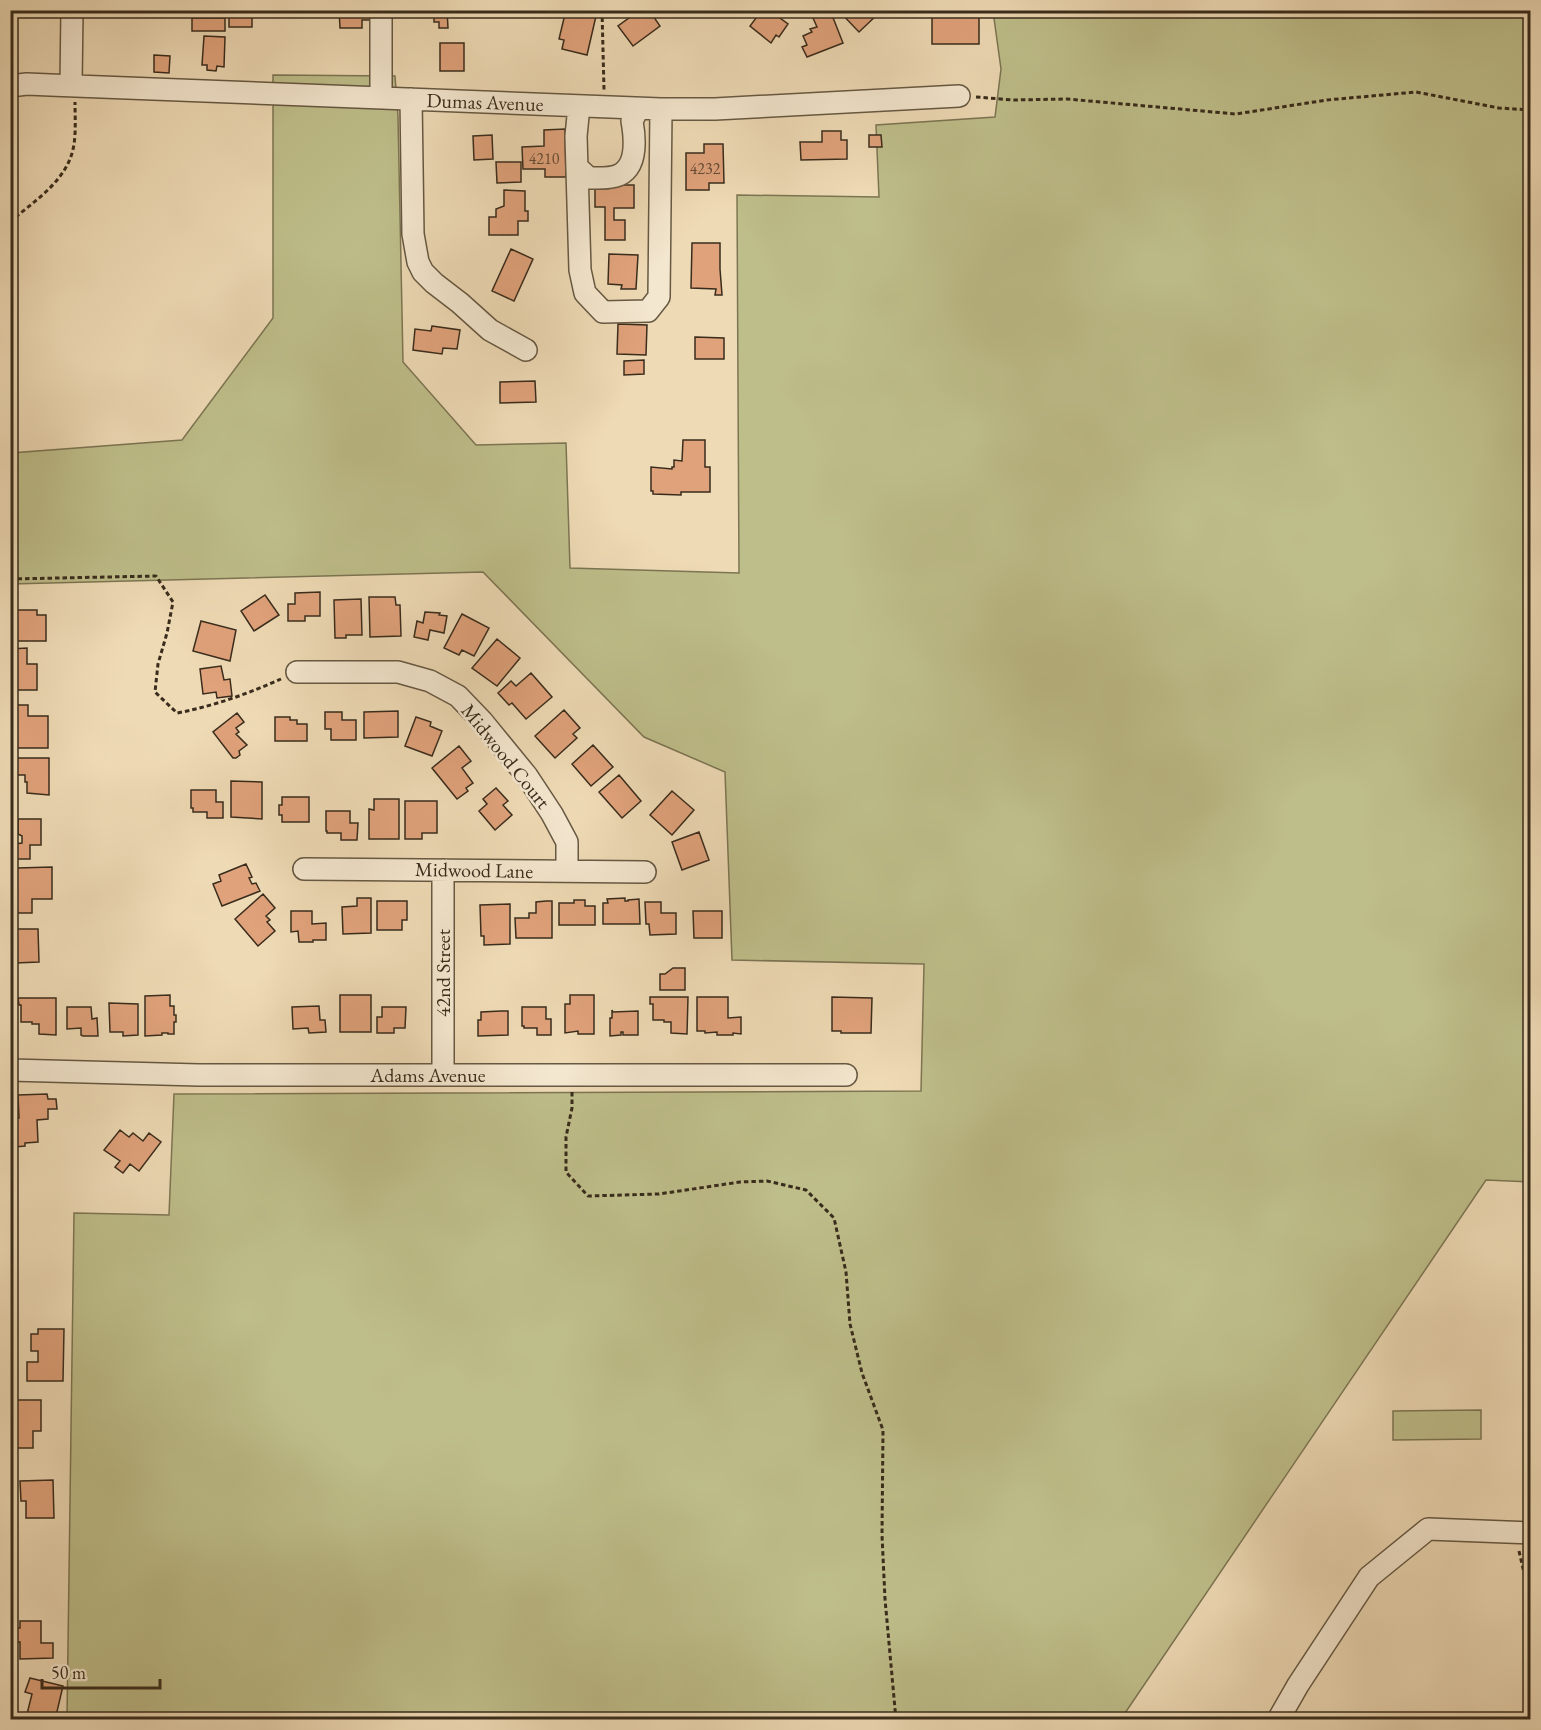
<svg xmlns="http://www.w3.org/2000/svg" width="1541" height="1730" font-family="'EB Garamond',serif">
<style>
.green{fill:#bebe8a;stroke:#7c7553;stroke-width:1.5}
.building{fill:#e0a27b;stroke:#392c1c;stroke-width:1.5}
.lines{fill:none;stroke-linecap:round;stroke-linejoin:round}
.minor-casing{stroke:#665842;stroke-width:24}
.path{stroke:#392c1c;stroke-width:3;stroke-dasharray:4.5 3;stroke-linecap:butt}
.minor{stroke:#f4e7cf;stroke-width:21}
.labels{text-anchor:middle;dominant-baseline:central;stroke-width:5;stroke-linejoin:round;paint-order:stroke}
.number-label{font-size:16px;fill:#634a34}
.street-label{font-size:20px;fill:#392c1c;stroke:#f4e7cf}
</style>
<rect width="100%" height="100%" fill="#eedab5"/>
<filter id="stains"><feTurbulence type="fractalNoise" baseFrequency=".00333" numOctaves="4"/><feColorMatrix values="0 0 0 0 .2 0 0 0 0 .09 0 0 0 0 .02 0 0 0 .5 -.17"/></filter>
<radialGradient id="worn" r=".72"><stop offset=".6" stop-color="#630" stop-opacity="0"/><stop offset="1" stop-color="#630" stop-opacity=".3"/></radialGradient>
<path class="green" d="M993,11H1530V1182L1486,1180L1121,1719H67L74,1213L169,1215L174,1094L921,1091L924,964L732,960L725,772L644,737L483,572L11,584V453L182,440L273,318V75L395,76L398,117L403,362L476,445L566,443L570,568L739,573L737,195L879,197L876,125L995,117L1001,69Z
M1481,1410V1439L1393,1440V1411Z"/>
<path class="building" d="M229,10H252V27H229Z
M339,10H370V20H362V28H340Z
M434,10H447L448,28H439V22H434Z
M566,10L596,16L587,55L562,49L564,40L559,39Z
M640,10H649L660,26L633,46L618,26Z
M762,10H769L788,24L779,37L776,35L771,43L750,26Z
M824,10H830L843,43L807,57L802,47L807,45L803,36L812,32L810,29L817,27L813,18L822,14L821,12Z
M838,10H878L880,12L859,32Z
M916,10H979V44H932V11Z
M192,18H225V31H192Z
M204,36L225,37L224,67L217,66L216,71L207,70V65H202Z
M440,43H464V71H440Z
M154,55L170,56L169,73L154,72Z
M565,129L566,177H545V169H523L522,147L544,146V130Z
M822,131H841V140H847V159L801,160L800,142H822Z
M492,135L493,159L474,160L473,136Z
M869,135H881L882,147H869Z
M704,144H723L724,183H709V190H686V153H704Z
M496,162H521V182L497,183Z
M595,185H634V208H614V220H625V240H605V207H595Z
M504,190L525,191V211H528V221H518V235H489V217H496V209L504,206Z
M692,243H720V269L722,295H715L716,289L691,288Z
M511,249L533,259L514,301L492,291Z
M609,254L638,255L636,289H621L622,285L608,284Z
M618,324L647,325L646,355L617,354Z
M432,326L460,330L457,349L443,348L442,354L413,350L415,329L431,331Z
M695,337L724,338V359H695Z
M644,360V374L624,375V361Z
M535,381L536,402L500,403V382Z
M683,440H705V467H710V492H681V495L653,494V491H651V467L672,469V467H674V460L682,461Z
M320,592V616H305V621H288V604H295V593Z
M265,595L279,615L254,631L241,611Z
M369,597H395L396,605H400L401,636L370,637Z
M361,599L362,635H346V638H335L334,600Z
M10,610H37V615H46V641H10Z
M425,612L440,613L439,615L447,616L444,633L430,630L428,640L414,637L417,621L423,623Z
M462,614L489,628L474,656L462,650L459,655L444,648Z
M201,621L236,630L230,661L193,651Z
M497,639L520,658L497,686L472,668Z
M27,648V664H37V690H17L16,675H11L10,649Z
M221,666L224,680L230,679L232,696L217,698L216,692L203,694L200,669Z
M531,673L552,697L526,719L512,703L509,705L498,693L511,681L516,686Z
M12,705H28V716H48V748H13Z
M564,710L580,728L573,734L577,738L555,758L535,736Z
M398,711V737L364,738V712Z
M325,712H342V720H356V740H331V729H325Z
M237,713L244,722L236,728L239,732L236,734L247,745L239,751L240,755L236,758H233L213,732Z
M275,717H290V720H297V724H307V741H275Z
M416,717L431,722L430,726L442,731L432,756L405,746Z
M593,745L613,767L591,786L572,764Z
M459,746L471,761L462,768L473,783L466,788L468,791L457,799L432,768Z
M13,758H49V795L27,793V782H25V775H13Z
M619,775L641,801L622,818L599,792Z
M231,781L262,782V819L231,817Z
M496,788L508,801L503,805L512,815L495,830L479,811L487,804L483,799Z
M191,790H216V802H223V818H207V812H193V808H191Z
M672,791L694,810L672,835L650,815Z
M282,797H309V822H282V815H279V805H282Z
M374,799H399V839H369V809L374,810Z
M405,801H437V833H422V839H405Z
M326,811H350V823H358L357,840H341V833H327V831H326Z
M18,819H41V845H30V859H14V844L22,843V836L18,834Z
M699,832L709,860L682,870L672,842Z
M246,864L252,877L249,878L252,884L256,883L260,891L222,906L213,884L221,881L219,875Z
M52,867V899H32V913H15L14,889H16L17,868Z
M263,894L275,908L266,916L270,920L267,922L275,931L258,946L235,919Z
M357,898H371V933L343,934L342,907L357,906Z
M625,898V901H628V900L639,899L640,924H603V903H608L607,899Z
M574,900H585V906H595V925H559V903H574Z
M377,901H407V920H402V930H377Z
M546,901H552V938H516L515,918H529V913H536V902Z
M645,902H661V913H676V934L650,935L649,924H646Z
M510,904V944L484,945V936H481L480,905Z
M291,911H312V924L326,923V940H313V942H299L298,931L291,932Z
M693,911H722V938H694Z
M13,929H38L39,962L15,963Z
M673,968H685V990H660V974H665Z
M170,995V1006H174V1015H176V1022H174V1034H168V1033H162V1035L145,1036V996Z
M340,995H371V1032H340Z
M570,995H594V1034H578V1031L565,1033V1004H570Z
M650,997H688L687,1034L671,1033V1022H664V1020H653V1004H650Z
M697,997H728V1018L741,1017V1034L733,1033V1035H717V1032L705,1033V1031H697Z
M832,997L872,998L871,1033H841V1031H832Z
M18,998H56V1035L39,1034V1024H32V1022H21V1005H19Z
M109,1003L138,1004V1035L123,1036V1032H110Z
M319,1006L320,1020H325L326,1032L309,1033L308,1028L293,1029L292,1007Z
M67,1007H91L92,1019L97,1018L98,1036H83L81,1035V1028L67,1029Z
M382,1007H406L405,1028H394V1033H377V1017H382Z
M522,1007H546V1019H551V1035H537V1028H524V1026H522Z
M612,1010L613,1012L638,1011V1035H623V1032H621V1035L610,1036V1018H612Z
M501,1011H508V1035L478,1036V1020H481V1012Z
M47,1094L48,1099H56L57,1109H48V1119L37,1120L38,1142L25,1143V1146L15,1147L14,1118H19L18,1095Z
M120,1130L129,1137L133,1133L143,1141L149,1133L161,1142L139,1171L130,1164L123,1173L115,1167L120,1161L104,1150Z
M38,1329H64L63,1381H27V1362H38V1351H31V1334H38Z
M10,1400H41V1431H33V1448H14V1432H11Z
M53,1480L54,1518H26V1501H21L20,1481Z
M20,1621H41V1643H53V1658L20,1659V1642H14V1628H20Z
M30,1678L63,1686L55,1720H35L36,1716L27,1714L32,1694L25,1692Z"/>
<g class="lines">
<g class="minor-casing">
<path id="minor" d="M71,85L72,10
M10,86L27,84L50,85L661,109H715L959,96
M381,98V10
M411,99L413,234L418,262L423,272L434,283L460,303L490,330L526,350
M579,106L576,136L580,270L585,293L603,312L648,311L659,297L661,109
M577,167L589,178C599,178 610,179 619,175C638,166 635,138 632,121L638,109
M297,672H398L430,681L458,696L482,721L527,776L552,814L567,842V871
M304,869L645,872
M443,870V1075
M10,1070L199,1075H846
M1278,1720L1298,1685L1369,1577L1428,1529L1530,1533"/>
</g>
<path class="path" d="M602,10L604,90
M976,97L1013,100L1067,99L1236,114L1327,100L1416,92L1499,108L1530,110
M10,222C35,200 69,180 74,144C76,131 75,116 75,102
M10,579L156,576L173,602L167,633L158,664L155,692L177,713C214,706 247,694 281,679
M572,1092V1108L566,1137V1172L588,1196L659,1194L740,1182L767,1181L806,1190L834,1218L846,1272L850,1324L862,1373L883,1430L882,1535L885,1599L896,1720
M1519,1551L1530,1599"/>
<use href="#minor" class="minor"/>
</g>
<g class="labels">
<g class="number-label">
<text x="544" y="158">4210</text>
<text x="705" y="168">4232</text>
</g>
<g class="street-label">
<text transform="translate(485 102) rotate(2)">Dumas Avenue</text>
<text transform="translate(506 756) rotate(51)">Midwood Court</text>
<text transform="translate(474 870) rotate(1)">Midwood Lane</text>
<text transform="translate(443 973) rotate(-90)">42nd Street</text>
<text x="428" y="1075">Adams Avenue</text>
</g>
</g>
<rect width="1541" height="1730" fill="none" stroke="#eedab5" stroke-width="36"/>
<rect x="12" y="12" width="1517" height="1706" fill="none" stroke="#392c1c" stroke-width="3"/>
<rect x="18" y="18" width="1505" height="1694" fill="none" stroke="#392c1c" stroke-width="1.5"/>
<path d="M42 1679v9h118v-9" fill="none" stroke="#392c1c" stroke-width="3"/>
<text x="51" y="1679" font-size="18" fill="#392c1c" stroke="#f4e7cf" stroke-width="4.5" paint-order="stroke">50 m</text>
<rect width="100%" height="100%" filter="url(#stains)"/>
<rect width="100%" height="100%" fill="url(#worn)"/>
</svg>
